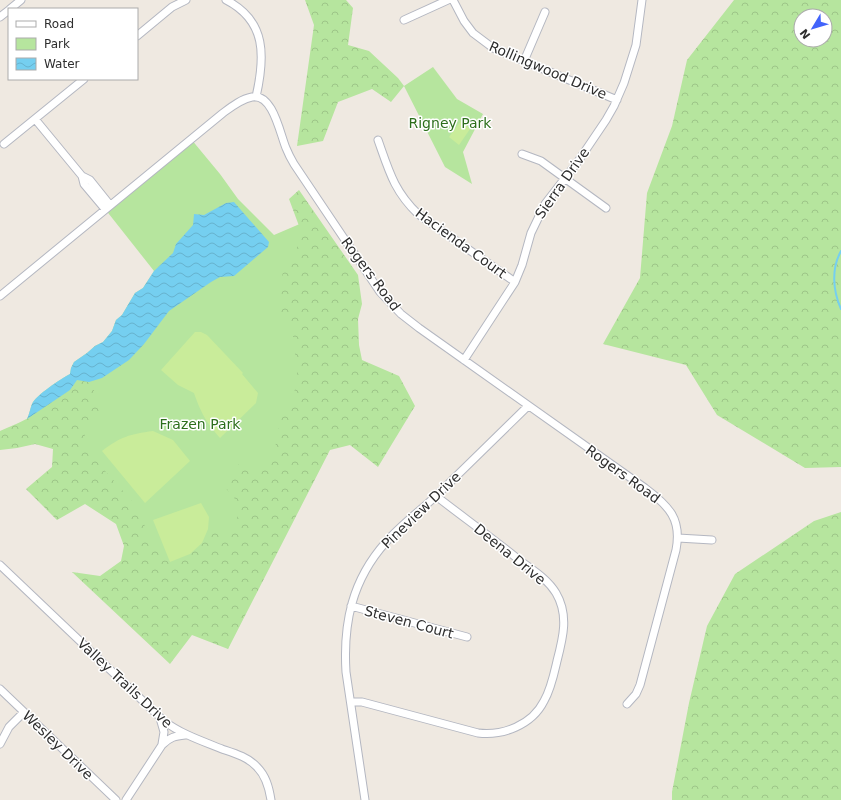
<svg xmlns="http://www.w3.org/2000/svg" width="841" height="800" font-family="'DejaVu Sans',sans-serif">
<style>
.green{fill:#b6e59e}
.forest{fill:url(#forest-crowns);fill-rule:evenodd}
.pitch{fill:#c9ec9a}
.water{fill:url(#water-waves)}
.lines{fill:none;stroke-linecap:round;stroke-linejoin:round}
.stream{stroke:#75cff0;stroke-width:2}
.minor-casing{stroke:#b4b7c1;stroke-width:9}
.minor{stroke:#fff;stroke-width:7}
.labels{text-anchor:middle;dominant-baseline:central;stroke-width:3;stroke-linejoin:round;paint-order:stroke}
.street-label{font-size:14px;fill:#2e2e2e;stroke:#fff}
.park-label{font-size:14px;fill:#2c6e1b;stroke:#fff}
</style>
<defs>
<pattern id="forest-crowns" width="20" height="18" patternUnits="userSpaceOnUse"><rect width="20" height="18" fill="#b6e59e"/><path d="M2 6a3 3 0 1 1 6 0M12 15a3 3 0 1 1 6 0" fill="none" stroke="#9dc588"/></pattern>
<pattern id="water-waves" width="16" height="10" patternUnits="userSpaceOnUse"><rect width="16" height="10" fill="#75cff0"/><path d="M0 5q4-4 8 0t8 0" fill="none" stroke="#66b2ce"/></pattern>
</defs>
<rect width="100%" height="100%" fill="#efe9e1"/>
<path class="green" d="M433,67L457,99L483,114L463,152L472,184L445,167L404,86Z
M191,139L220,174L238,199L274,235L302,223L348,299L228,649L27,419C29,415 30,409 32,404C36,395 61,379 70,374L71,368L74,362L87,353L95,346L103,342L112,331L116,320L122,315L135,293L143,288L154,271L105,209Z"/>
<path class="forest" d="M305,0H346L353,8L348,45L369,51L398,78L404,86L391,102L372,89L338,102L323,141L297,146L314,25Z
M734,0H841V467L805,468L717,415L686,365L603,344L640,278L647,193L672,126L687,60ZM801,16H825V40H801Z
M299,190L358,275L362,304L358,319L359,345L362,360L399,376L415,406L378,467L350,445L330,450L228,649L192,635L170,664L72,572L100,576L121,561L124,546L116,524L85,504L57,520L26,489L52,467L53,449L35,444L17,448L0,450V431C27,420 60,403 77,380L89,382L100,401V421L82,426L91,455L138,508L151,542L164,560L170,562L202,543L208,529L234,532L240,505L224,486L240,462L255,471L274,454L280,419L288,406L298,382L292,326L280,315L283,264L295,253L302,234L289,199Z
M841,512V800H672V792L689,703L707,626L735,574L814,521Z"/>
<path class="pitch" d="M461,121L470,129L459,145L449,137Z
M195,332H201L207,335L243,373L242,374L258,393L256,403L220,438C206,422 201,413 194,393L178,385L161,370Z
M153,431L173,440L190,461L145,503L102,451C120,437 130,434 153,431Z
M201,503L209,517L208,529L202,543L190,554L170,562L153,520Z"/>
<path class="water" d="M234,202L269,242L268,247L234,276L220,277L211,282L169,311L144,344L129,360L102,378L89,382L77,380L70,390L27,419C29,415 30,409 32,404C36,395 61,379 70,374L71,368L74,362L87,353L95,346L103,342L112,331L116,320L122,315L135,293L143,288L154,271L173,253L176,244L193,225L194,214L204,215L226,203Z"/>
<g class="lines">
<path class="stream" d="M841,251C831,269 833,291 841,309"/>
<g class="minor-casing">
<path id="minor" d="M226,0C267,21 265,57 256,97
M453,0L464,21L473,33L493,48L617,100
M10,9L21,0
M0,17L9,10
M404,20L448,0
M137,36L172,7L186,0
M524,61L545,12
M35,119L82,176L84,184L105,209
M378,140C389,171 394,191 418,214L515,282
M4,144L84,79
M522,154L541,161L606,208
M82,176L90,180L110,205
M0,296L223,113C231,107 241,99 252,97C273,93 280,134 286,148C288,153 291,159 294,164L380,292L401,314L419,328L645,488C669,506 682,519 676,550L640,685L636,694L627,704
M464,360L515,282L522,265L531,233L545,204L579,160L606,120L614,106L624,83L636,45L642,0
M678,538L712,540
M0,565L164,721C181,734 202,741 222,749C234,753 248,757 257,767C266,776 269,787 271,800
M351,606L467,637
M0,689L116,800
M351,702H362L478,733C503,736 532,725 544,701C551,689 554,674 557,661C563,638 569,615 556,593C547,578 531,569 518,559C491,537 463,517 436,496
M160,718L164,732L162,744
M0,744L9,727L24,712
M126,800L162,745C170,737 175,736 185,735
M365,800L346,672C343,623 352,580 386,542C401,525 420,511 437,495C468,465 498,435 528,406"/>
</g>
<use href="#minor" class="minor"/>
</g>
<g class="labels">
<g class="street-label">
<text transform="translate(548 70) rotate(23)">Rollingwood Drive</text>
<text transform="translate(562 183) rotate(-55)">Sierra Drive</text>
<text transform="translate(461 243) rotate(36)">Hacienda Court</text>
<text transform="translate(371 274) rotate(53)">Rogers Road</text>
<text transform="translate(623 474) rotate(36)">Rogers Road</text>
<text transform="translate(421 510) rotate(-44)">Pineview Drive</text>
<text transform="translate(510 554) rotate(39)">Deena Drive</text>
<text transform="translate(409 622) rotate(15)">Steven Court</text>
<text transform="translate(125 683) rotate(43)">Valley Trails Drive</text>
<text transform="translate(58 745) rotate(44)">Wesley Drive</text>
</g>
<g class="park-label">
<text x="450" y="123">Rigney Park</text>
<text x="200" y="424">Frazen Park</text>
</g>
</g>
<rect x="8" y="8" width="130" height="72" fill="#ffffff" stroke="#ababab"/>
<rect x="16" y="21" width="20" height="6" fill="#ffffff" stroke="#ababab"/>
<text x="44" y="28" font-size="12" fill="#2e2e2e">Road</text>
<rect x="16" y="38" width="20" height="12" fill="#b6e59e" stroke="#ababab"/>
<text x="44" y="48" font-size="12" fill="#2e2e2e">Park</text>
<rect x="16" y="58" width="20" height="12" fill="url(#water-waves)" stroke="#ababab"/>
<text x="44" y="68" font-size="12" fill="#2e2e2e">Water</text>
<g transform="translate(813 28) rotate(232)"><circle r="19" fill="#ffffff" stroke="#ababab"/>
<path d="M0-3L7 15L0 10L-7 15Z" fill="#4264fb"/>
<text y="-6" font-size="11" font-weight="bold" text-anchor="middle" fill="#2e2e2e">N</text>
</g>
</svg>
